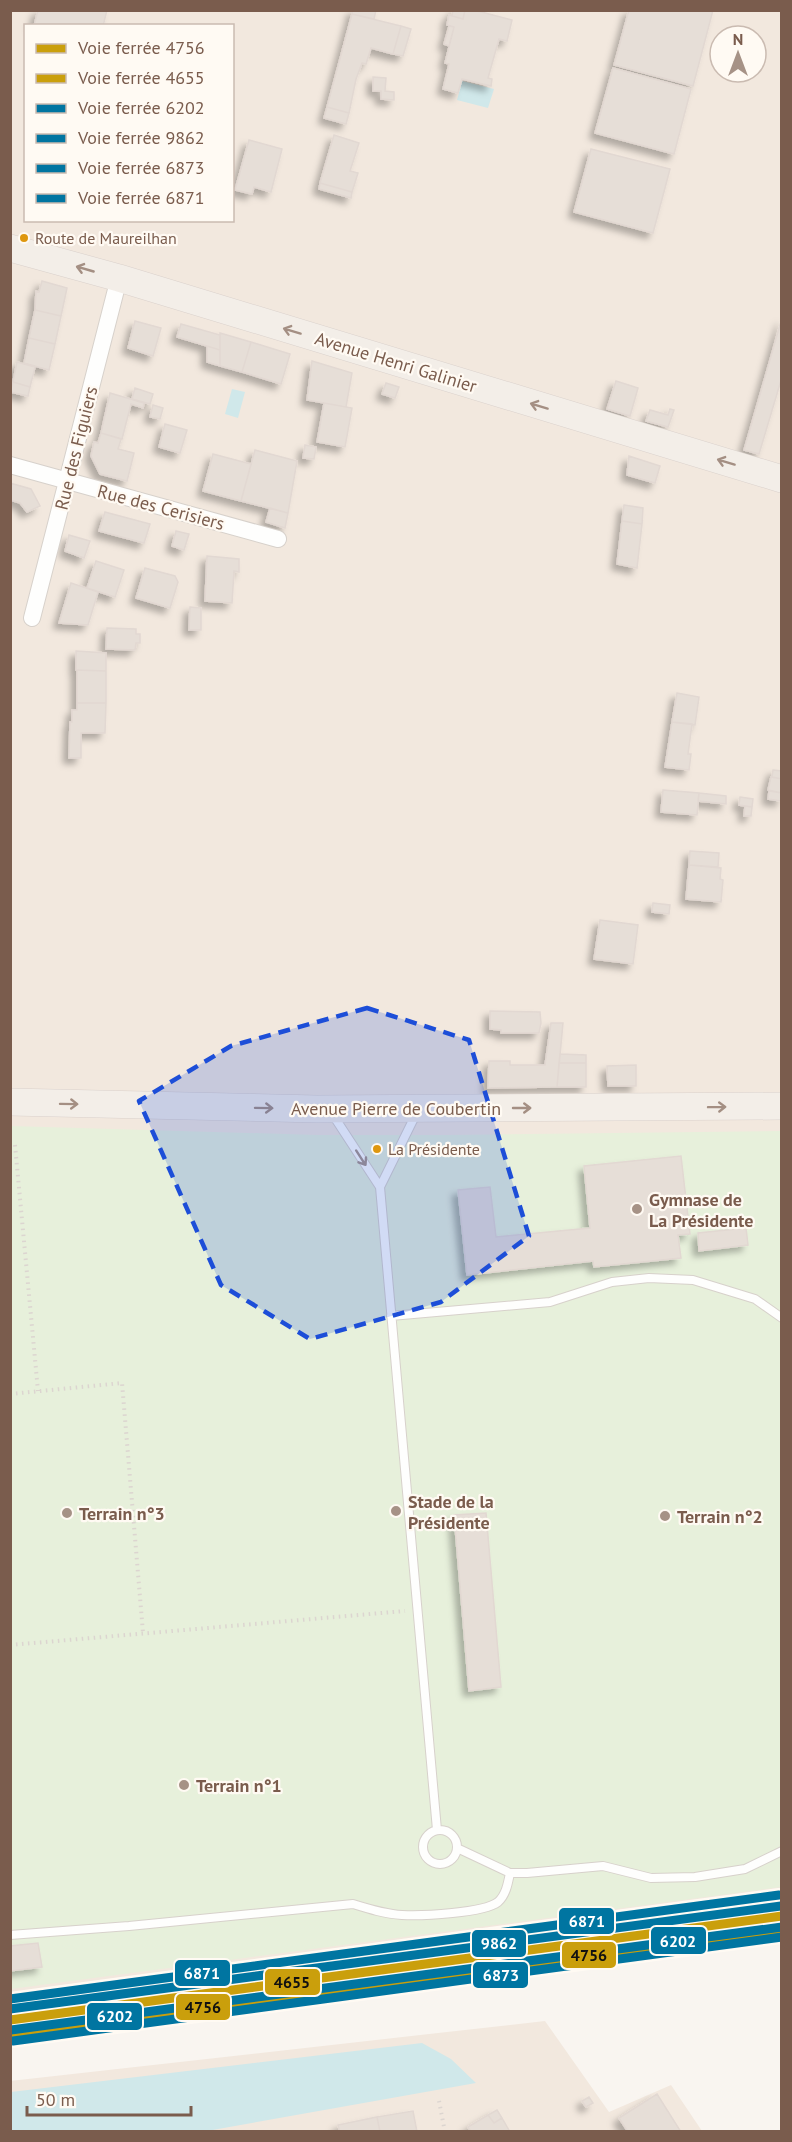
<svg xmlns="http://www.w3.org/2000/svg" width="792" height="2142" font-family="'PT Sans',sans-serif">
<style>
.residential{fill:#f2e8de;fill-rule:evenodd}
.green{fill:#e7f0db}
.water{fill:#d0e8ea}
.building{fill:#e6ded7;stroke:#e2d8d2;stroke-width:1.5;filter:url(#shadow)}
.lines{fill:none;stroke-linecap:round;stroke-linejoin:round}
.lane-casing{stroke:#d7d1cb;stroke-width:10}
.street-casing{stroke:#d7d1cb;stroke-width:18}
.primary-casing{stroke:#dad1cc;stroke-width:28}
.path{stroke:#dcd5d0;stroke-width:4;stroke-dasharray:1.5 4.5;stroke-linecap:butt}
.lane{stroke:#fefefd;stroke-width:8}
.street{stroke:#fefefd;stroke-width:16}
.primary{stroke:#f3eee8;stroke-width:27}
.rail-1-casing{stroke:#fffaf3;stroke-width:14}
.rail-2-casing{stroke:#fffaf3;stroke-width:14}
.rail-3-casing{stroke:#fffaf3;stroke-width:14}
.rail-4-casing{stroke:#fffaf3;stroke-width:14}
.rail-5-casing{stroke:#fffaf3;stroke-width:14}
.rail-6-casing{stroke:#fffaf3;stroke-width:14}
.rail-1{stroke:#ca9f0c;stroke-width:9}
.rail-2{stroke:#ca9f0c;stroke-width:9}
.rail-3{stroke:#0075a1;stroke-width:9}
.rail-4{stroke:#0075a1;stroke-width:9}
.rail-5{stroke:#0075a1;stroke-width:9}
.rail-6{stroke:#0075a1;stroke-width:9}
.oneway{stroke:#a48f83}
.oneway2{stroke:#a8958b}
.marked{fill:#1d4ed8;fill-opacity:0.2;stroke:#1d4ed8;stroke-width:4.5;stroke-dasharray:12 8;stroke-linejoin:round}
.bus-dot{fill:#de970f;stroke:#fffaf3;stroke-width:2}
.poi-dot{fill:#a69286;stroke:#fffaf3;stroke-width:2}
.labels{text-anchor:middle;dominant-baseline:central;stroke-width:4.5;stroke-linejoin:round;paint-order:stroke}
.bus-label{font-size:16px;fill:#7a5c4d;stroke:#fffaf3;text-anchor:start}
.street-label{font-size:18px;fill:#7a5c4d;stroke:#fffaf3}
.poi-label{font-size:18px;font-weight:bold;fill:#7a5c4d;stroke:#fffaf3;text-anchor:start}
.line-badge{stroke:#fffaf3;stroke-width:2}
.badge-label{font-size:16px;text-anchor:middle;font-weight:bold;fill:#fff}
.pale-badge-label{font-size:16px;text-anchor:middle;font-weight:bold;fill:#111}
</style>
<defs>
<filter id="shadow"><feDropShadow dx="-5.5" dy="5.5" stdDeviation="3" flood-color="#0004"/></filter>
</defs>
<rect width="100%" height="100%" fill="#f9f5f0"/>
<path class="residential" d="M10,11H781V1899L11,2004ZM26,26H232V220H26ZM720,36H756V72H720Z
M545,2021L609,2112L671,2085L702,2131H11L10,2081Z"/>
<path class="green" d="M11,1126L318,1135H448L781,1131V1887L11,1989Z"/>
<path class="water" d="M462,81L494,89L488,108L457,100Z
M232,389L245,392L238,418L225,414Z
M422,2043L451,2059L476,2083L207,2131H11V2092Z"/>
<path class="building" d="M38,10H107L103,26H34Z
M352,10H376L374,19L352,14Z
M453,10H465L463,19L452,16Z
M465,10H474L512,20L507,41L499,39L488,78L492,79L491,86L462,79L458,93L443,89L449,64L445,63L454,27L447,25L449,15L463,19Z
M629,10H713L693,86L614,65Z
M352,14L401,26L393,54L371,48L366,64L362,63L356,79L349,113L327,107Z
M401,26L411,29L403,56L393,54Z
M449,26L454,27L449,46L444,44Z
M613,68L691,89L674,154L595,133Z
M373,77L386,78L385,91L394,92V100L381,99V91H373Z
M327,107L349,113L346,124L324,118Z
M334,135L359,143L350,171L358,173L352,192L320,183Z
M249,140L282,149L271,192L254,187L252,194L235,190Z
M591,149L670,169L653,233L574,212Z
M320,183L352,192L351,198L319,189Z
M42,281L67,288L61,316L35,310L36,291L39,292Z
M35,310L61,316L55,344L29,338Z
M782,318V377L759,454L744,450Z
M135,321L161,328L153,356L128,348Z
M181,324L220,335V350L177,337Z
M220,333L251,342L242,372L220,366Z
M29,338L55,344L49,370L24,363Z
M251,342L290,354L281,384L242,372Z
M207,346L220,350V366L207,362Z
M312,361L352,373L346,407L307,400Z
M17,362L35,367L30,387L13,382Z
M616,381L638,388L630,416L607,409Z
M13,382L30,387L28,396L10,392Z
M386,383L399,387L395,398L382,394Z
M135,388L153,394L150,404L132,399Z
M110,393L144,403L143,408L131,404L122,439L101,433Z
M324,403L352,408L345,447L317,442Z
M153,405L163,408L160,419L150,417Z
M670,409L674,410L668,427L646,421L650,410L668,415Z
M165,424L187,430L180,453L159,447Z
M101,433L121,439L118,449L134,453L127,481L100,474L91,456L94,442L98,443Z
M305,445L316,447L314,459L303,458Z
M255,450L297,461L288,513L241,501Z
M213,454L251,464L241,501L203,491Z
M629,456L660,466L655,483L627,475Z
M10,483L31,489L40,506L27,512L20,503L10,500Z
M624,505L643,508L642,524L622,521Z
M270,508L288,513L285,528L266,522Z
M105,512L150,524L144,543L99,531Z
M622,521L642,524L637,568L617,564Z
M176,531L189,534L184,550L172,546Z
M69,535L90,541L84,558L65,551Z
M207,556L239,559V572L234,571L232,603L205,601Z
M96,561L124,570L115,597L87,588Z
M145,568L175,576L178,582L170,608L136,598Z
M71,583L98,592L88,625L59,623Z
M190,607L201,608V630H189Z
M107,628L136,629V634H140V643H136L135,650L106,649Z
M76,651L106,653V671L76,670Z
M77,670L106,671V703H77Z
M677,693L699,697L695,725L672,722Z
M77,703H106L105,733H81V758H69L70,722H72V710H77Z
M672,722L692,724L688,754H691L689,770L665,767Z
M773,770L782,771V779L772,777Z
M771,777L782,779V793L768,790Z
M663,790L699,793L697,815L661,812Z
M769,791L782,793L781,801L768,799Z
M699,793L726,796V804L698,801Z
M740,797L753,799L752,807L739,805Z
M745,806L752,807L751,816H744Z
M690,851L719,853L718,867L689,865Z
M689,865L721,868L720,879L723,880L721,902L686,899Z
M653,903L670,905L669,914L652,912Z
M600,920L638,925L633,964L594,959Z
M490,1011L540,1012L541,1023L539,1033H501V1030L490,1029Z
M551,1023H563L557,1087L488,1088L489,1061H510V1065H545Z
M560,1054L586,1055V1063H559Z
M559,1063H586V1087H557Z
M636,1065V1086H608L607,1066Z
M681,1156L690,1234L678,1235L681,1258L594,1267L593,1261L467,1275L458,1190L490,1187L496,1237L590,1228L584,1166Z
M746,1228L748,1245L699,1251L698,1233Z
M486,1513L501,1687L469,1691L454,1515Z
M38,1943L42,1967L10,1971V1946Z
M657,2094L681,2132H628L619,2118Z
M589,2097L593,2103L586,2107L582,2101Z
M497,2110L502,2118L494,2123L488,2115Z
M413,2111L417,2132H380L377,2117Z
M488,2115L494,2123L502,2118L510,2132H471L468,2127Z
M377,2117L380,2132H340L338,2125Z"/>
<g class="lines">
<g class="lane-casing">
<path id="lane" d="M333,1115L380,1187L417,1112
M380,1187L437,1830
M391,1316L550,1302L612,1282L649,1278L693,1280L755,1299L782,1318
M423 1847a17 17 0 1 1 34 0a17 17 0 1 1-34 0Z
M457,1848L510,1873H527L603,1866L651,1878L695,1877L745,1869L782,1851
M10,1935L129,1926L353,1904C369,1909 385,1914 402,1915C422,1916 484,1913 498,1902C506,1895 508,1883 510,1873"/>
</g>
<g class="street-casing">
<path id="street" d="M10,465L278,539
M32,618L119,278"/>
</g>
<g class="primary-casing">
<path id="primary" d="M10,248L119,278L782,479
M10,1102L317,1109L782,1106"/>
</g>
<path class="path" d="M15,1145L38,1391
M10,1394L122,1383L143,1633
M10,1645L405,1611
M439,2101L445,2132"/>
<use href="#lane" class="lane"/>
<use href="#street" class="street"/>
<use href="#primary" class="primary"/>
<g class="rail-1-casing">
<path id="rail-1" d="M10,2033L782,1929"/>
</g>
<g class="rail-2-casing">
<path id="rail-2" d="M10,2020L782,1916"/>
</g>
<g class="rail-3-casing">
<path id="rail-3" d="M11,2030L782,1927"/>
</g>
<g class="rail-4-casing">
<path id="rail-4" d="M10,2009L781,1906"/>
</g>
<g class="rail-5-casing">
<path id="rail-5" d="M13,2041L782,1937"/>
</g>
<g class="rail-6-casing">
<path id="rail-6" d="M10,1999L779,1895"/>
</g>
<use href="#rail-1" class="rail-1"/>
<use href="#rail-2" class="rail-2"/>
<use href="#rail-3" class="rail-3"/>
<use href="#rail-4" class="rail-4"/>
<use href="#rail-5" class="rail-5"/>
<use href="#rail-6" class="rail-6"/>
</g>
<defs><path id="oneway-shaft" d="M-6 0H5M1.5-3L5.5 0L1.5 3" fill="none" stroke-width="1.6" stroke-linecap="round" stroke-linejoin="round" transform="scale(1.5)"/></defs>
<g class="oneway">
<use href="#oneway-shaft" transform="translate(85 269) rotate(-164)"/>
<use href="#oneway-shaft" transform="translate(292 331) rotate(-163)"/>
<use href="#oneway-shaft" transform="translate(539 406) rotate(-163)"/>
<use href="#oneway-shaft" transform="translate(726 462) rotate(-163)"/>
<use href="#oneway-shaft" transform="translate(69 1104) rotate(1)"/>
<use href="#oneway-shaft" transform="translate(717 1107) rotate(-1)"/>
<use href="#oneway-shaft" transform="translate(264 1108) rotate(1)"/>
<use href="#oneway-shaft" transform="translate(522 1108)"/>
</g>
<use class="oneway2" href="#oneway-shaft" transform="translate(361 1158) rotate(57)"/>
<path class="marked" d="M367,1008L469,1040L529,1236L441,1302L310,1339L221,1285L139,1101L231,1046Z"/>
<g class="bus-dot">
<circle cx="24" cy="238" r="5"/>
<circle cx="377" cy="1149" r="5"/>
</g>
<g class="poi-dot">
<circle cx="637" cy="1209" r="6"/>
<circle cx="396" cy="1511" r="6"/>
<circle cx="67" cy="1513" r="6"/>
<circle cx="665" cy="1516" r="6"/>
<circle cx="184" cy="1785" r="6"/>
</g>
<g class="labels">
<g class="bus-label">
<text x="35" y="238">Route de Maureilhan</text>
<text x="388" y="1149">La Présidente</text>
</g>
<g class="street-label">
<text transform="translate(396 362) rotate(17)">Avenue Henri Galinier</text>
<text transform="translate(76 448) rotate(-76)">Rue des Figuiers</text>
<text transform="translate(161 507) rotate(15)">Rue des Cerisiers</text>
<text x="396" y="1108">Avenue Pierre de Coubertin</text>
</g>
<g class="poi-label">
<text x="649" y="1199">Gymnase de<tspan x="649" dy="21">La Présidente</tspan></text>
<text x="408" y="1501">Stade de la<tspan x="408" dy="21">Présidente</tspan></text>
<text x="79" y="1513">Terrain n°3</text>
<text x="677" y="1516">Terrain n°2</text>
<text x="196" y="1785">Terrain n°1</text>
</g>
</g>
<g class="line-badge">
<rect x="558" y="1907" width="57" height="28" rx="6" fill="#0075a1"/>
<rect x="650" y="1926" width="57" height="29" rx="6" fill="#0075a1"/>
<rect x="471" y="1929" width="56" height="29" rx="6" fill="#0075a1"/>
<rect x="561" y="1941" width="56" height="28" rx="6" fill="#ca9f0c"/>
<rect x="174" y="1959" width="57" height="28" rx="6" fill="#0075a1"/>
<rect x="472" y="1961" width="57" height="28" rx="6" fill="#0075a1"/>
<rect x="264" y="1968" width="57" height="28" rx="6" fill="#ca9f0c"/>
<rect x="175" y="1993" width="56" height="28" rx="6" fill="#ca9f0c"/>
<rect x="86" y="2002" width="57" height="29" rx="6" fill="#0075a1"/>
</g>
<g class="badge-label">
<text x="587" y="1927">6871</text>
<text x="678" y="1947">6202</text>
<text x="499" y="1949">9862</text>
<text x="202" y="1979">6871</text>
<text x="501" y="1981">6873</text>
<text x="115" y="2022">6202</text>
</g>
<g class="pale-badge-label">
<text x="589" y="1961">4756</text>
<text x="292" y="1988">4655</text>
<text x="203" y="2013">4756</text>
</g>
<rect width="792" height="2142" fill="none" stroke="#7a5c4d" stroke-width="24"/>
<rect x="24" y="24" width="210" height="198" fill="#fffaf3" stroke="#cabbb1" stroke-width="1.5"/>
<rect x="36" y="44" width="30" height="9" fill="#ca9f0c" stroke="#cabbb1" stroke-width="1.5"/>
<text x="78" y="54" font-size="18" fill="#7a5c4d">Voie ferrée 4756</text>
<rect x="36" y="74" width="30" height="9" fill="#ca9f0c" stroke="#cabbb1" stroke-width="1.5"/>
<text x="78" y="84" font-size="18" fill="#7a5c4d">Voie ferrée 4655</text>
<rect x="36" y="104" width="30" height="9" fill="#0075a1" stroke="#cabbb1" stroke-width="1.5"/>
<text x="78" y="114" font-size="18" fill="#7a5c4d">Voie ferrée 6202</text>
<rect x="36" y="134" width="30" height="9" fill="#0075a1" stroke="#cabbb1" stroke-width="1.5"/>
<text x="78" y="144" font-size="18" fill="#7a5c4d">Voie ferrée 9862</text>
<rect x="36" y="164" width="30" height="9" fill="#0075a1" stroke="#cabbb1" stroke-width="1.5"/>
<text x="78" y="174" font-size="18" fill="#7a5c4d">Voie ferrée 6873</text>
<rect x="36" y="194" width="30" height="9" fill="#0075a1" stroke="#cabbb1" stroke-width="1.5"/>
<text x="78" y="204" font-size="18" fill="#7a5c4d">Voie ferrée 6871</text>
<g transform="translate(738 54)"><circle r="28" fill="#fffaf3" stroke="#cabbb1" stroke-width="1.5"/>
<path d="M0-4.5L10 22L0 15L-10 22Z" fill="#a69286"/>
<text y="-9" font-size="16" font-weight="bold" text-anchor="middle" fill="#7a5c4d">N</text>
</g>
<path d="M27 2106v9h164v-9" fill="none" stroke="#7a5c4d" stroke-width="3"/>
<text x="36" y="2106" font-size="18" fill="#7a5c4d" stroke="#fffaf3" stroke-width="4.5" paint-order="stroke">50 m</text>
</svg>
